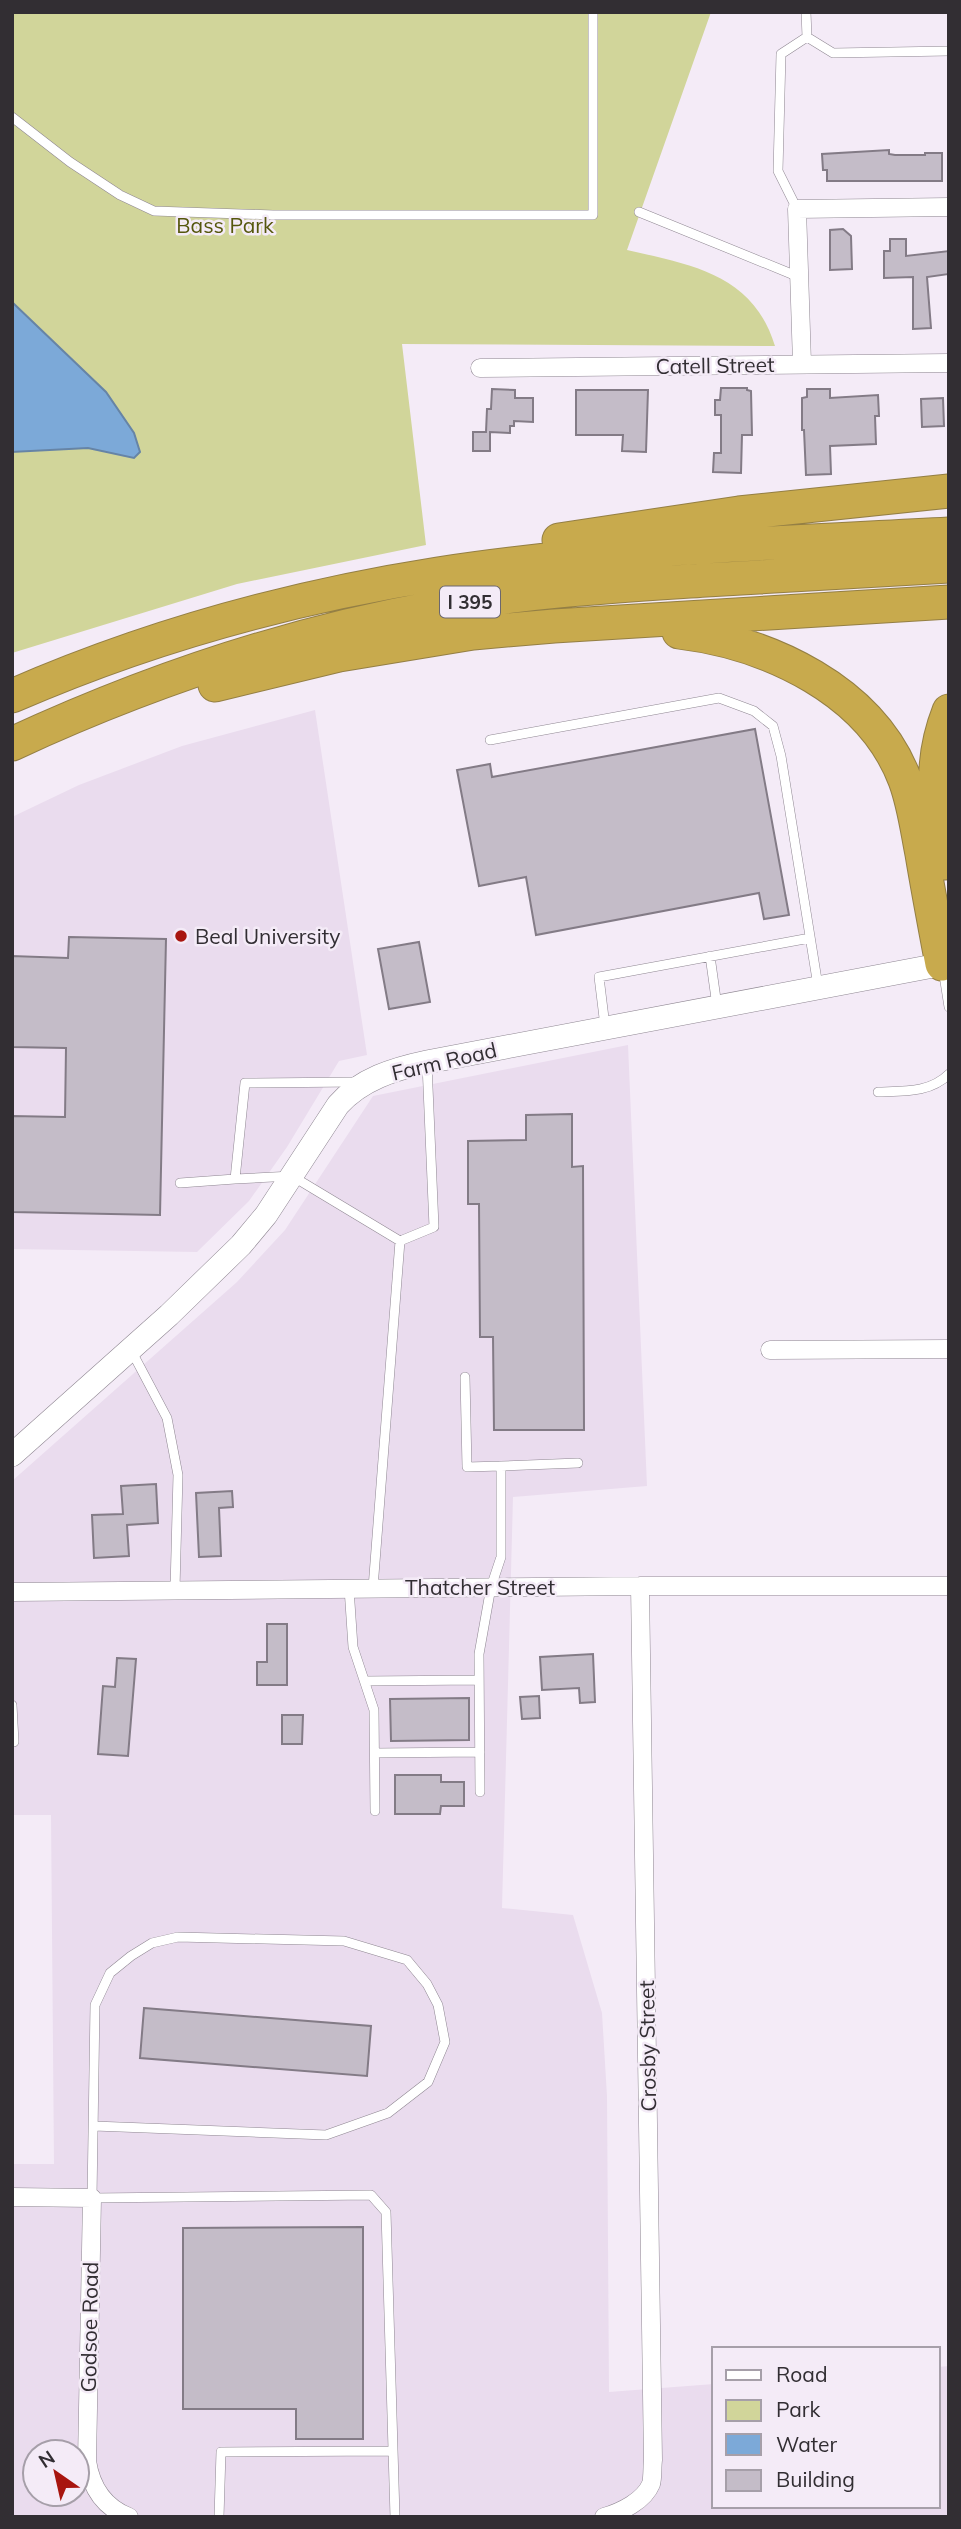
<svg xmlns="http://www.w3.org/2000/svg" width="961" height="2529" font-family="Mulish,sans-serif">
<style>
.built{fill:#eadcee;fill-rule:evenodd}
.green{fill:#d1d59a}
.water{fill:#7ca9d8;stroke:#6684a6;stroke-width:2}
.building{fill:#c4bcc8;stroke:#837b86;stroke-width:2}
.lines{fill:none;stroke-linecap:round;stroke-linejoin:round}
.service-casing{stroke:#8f8792;stroke-width:10}
.minor-casing{stroke:#8f8792;stroke-width:19}
.tertiary-casing{stroke:#8f8792;stroke-width:24}
.motorway-casing{stroke:#947f44;stroke-width:35}
.service{stroke:#fff;stroke-width:9}
.minor{stroke:#fff;stroke-width:18}
.tertiary{stroke:#fff;stroke-width:23}
.motorway{stroke:#c8aa4d;stroke-width:33}
.poi-dot{fill:#a8150f;stroke:#f4ebf7;stroke-width:2.5}
.labels{text-anchor:middle;dominant-baseline:central;stroke-width:5;stroke-linejoin:round;paint-order:stroke}
.shield{fill:#f4ebf7;stroke:#6c676e;stroke-width:2}
.shield-label{font-size:19px;font-weight:bold;fill:#322e33}
.park-label{font-size:21px;fill:#55570d;stroke:#f4ebf7}
.street-label{font-size:21px;fill:#322e33;stroke:#f4ebf7}
.poi-label{font-size:21px;fill:#322e33;stroke:#f4ebf7;text-anchor:start}
</style>
<rect width="100%" height="100%" fill="#f4ebf7"/>
<path class="built" d="M315,710L367,1055L339,1061L287,1147L249,1201L197,1252L12,1249V817L79,785L182,746Z
M628,1045L647,1486L513,1497L502,1908L573,1915L602,2013L607,2096L609,2392L714,2384V2506H938V2367L949,2366V2517H12V2164H54L51,1815H12V1481L237,1282L285,1230L373,1096ZM35,2452H77V2494H35Z"/>
<path class="green" d="M12,12H711L627,250C692,265 753,274 775,346L402,344L426,545L237,584L12,653Z"/>
<path class="water" d="M12,302L106,392L134,433L140,452L134,458L88,448L12,452Z"/>
<path class="building" d="M889,150V154L895,155H925V153H942V181H827V170H823L822,154Z
M843,229L851,236L852,269L830,270V230Z
M890,239H906V256L949,251V274L927,277L931,328L913,329V277L884,278V251H890Z
M721,388H747V390L751,391L752,435H742L741,473L713,472L714,453H721V415H715V400H720Z
M492,389L515,390V398H533V422L514,421V426H510V433L490,432V451H473V432H486L487,409H491Z
M807,389H830V398L878,395L879,416H875L876,444L830,446L831,474L806,475L804,430H802V398L807,397Z
M576,390H648L646,452L622,451L623,435H576Z
M943,398L944,426L922,427L921,399Z
M755,729L789,915L764,919L759,893L536,935L526,877L479,886L457,770L490,764L492,777Z
M69,937L166,939L160,1215L12,1212V1116L65,1117L66,1048L12,1047V956L68,958Z
M419,942L430,1002L389,1009L378,949Z
M572,1114V1167L583,1166L584,1430H494L493,1337H480L479,1204H468V1141L526,1140V1115Z
M156,1484L158,1523L127,1525L129,1556L94,1558L92,1515L123,1514L121,1486Z
M232,1491L233,1507L219,1508L221,1556L199,1557L196,1493Z
M267,1624H287V1685H257V1662H267Z
M593,1654L595,1702L580,1703L579,1688L542,1690L540,1657Z
M117,1658L136,1659L128,1756L98,1754L103,1686L115,1687Z
M539,1696L540,1718L522,1719L520,1697Z
M469,1698V1740L391,1741L390,1699Z
M282,1715H303L302,1744H282Z
M395,1775H441V1782H464V1806H441L440,1814H395Z
M144,2008L371,2026L367,2076L140,2058Z
M363,2227V2439H296V2409H183V2228Z"/>
<g class="lines">
<g class="service-casing">
<path id="service" d="M806,12L807,37L833,53L949,51
M12,117L70,162L120,195L154,211L273,215H593V12
M797,209L778,171L781,54L807,37
M639,212L799,277
M490,740L719,698L754,711L773,726L781,756L818,986
M710,956L717,1006
M943,969L949,1007
M605,1026L599,977L810,938
M357,1082L245,1083L235,1179L292,1176L400,1241L373,1588
M878,1092C904,1091 930,1093 949,1074
M180,1183L235,1179
M400,1241L434,1227L427,1064
M131,1350L167,1418L178,1475L175,1589
M465,1377L467,1467L501,1466
M349,1588L353,1647L374,1710L375,1811
M365,1681L479,1680
M12,1705L14,1742
M375,1753L480,1752
M480,1792L479,1654L491,1587L501,1557V1466L578,1463
M94,2126L326,2135L388,2113L428,2082L445,2042L438,2005L427,1984L407,1960L344,1941L178,1937L152,1943L131,1956L110,1973L95,2005L92,2198L371,2195L386,2212L395,2517
M219,2517L221,2452L393,2451"/>
</g>
<g class="minor-casing">
<path id="minor" d="M802,363L797,209L949,207
M480,368L949,363
M770,1350L949,1349
M12,1592L640,1586H949
M12,2197L92,2198L87,2461C91,2487 103,2507 129,2517
M604,2517C621,2512 644,2501 651,2484C653,2477 652,2467 653,2460L640,1586"/>
</g>
<g class="tertiary-casing">
<path id="tertiary" d="M12,1455L169,1315L241,1245L266,1215L338,1105C361,1079 394,1069 427,1062L949,963"/>
</g>
<g class="motorway-casing">
<path id="motorway" d="M559,540L739,513L949,491
M679,632C769,643 871,690 905,780C914,804 917,829 922,854C928,890 935,927 942,964
M215,685L339,655L473,633L554,626L949,602
M12,696C147,637 292,597 438,574C607,548 779,543 949,534
M12,744C148,681 291,633 438,607C527,591 617,586 706,580C787,576 868,571 949,566
M945,863C937,806 927,767 949,711"/>
</g>
<use href="#service" class="service"/>
<use href="#minor" class="minor"/>
<use href="#tertiary" class="tertiary"/>
<use href="#motorway" class="motorway"/>
</g>
<circle class="poi-dot" cx="181" cy="936" r="7"/>
<g class="labels">
<rect class="shield" x="440" y="586.5" width="60" height="31" rx="5"/>
<g class="shield-label">
<text x="470" y="602">I 395</text>
</g>
<g class="park-label">
<text x="225" y="225">Bass Park</text>
</g>
<g class="street-label">
<text transform="translate(715 365) rotate(-1)">Catell Street</text>
<text transform="translate(444 1061) rotate(-13)">Farm Road</text>
<text x="480" y="1587">Thatcher Street</text>
<text transform="translate(647 2046) rotate(-91)">Crosby Street</text>
<text transform="translate(89 2327) rotate(-89)">Godsoe Road</text>
</g>
<g class="poi-label">
<text x="195" y="936">Beal University</text>
</g>
</g>
<rect width="961" height="2529" fill="none" stroke="#322e33" stroke-width="28"/>
<rect x="712" y="2347" width="228" height="161" fill="#f4ebf7" stroke="#a69fa9" stroke-width="2"/>
<rect x="726" y="2370" width="35" height="10" fill="#ffffff" stroke="#a69fa9" stroke-width="2"/>
<text x="776" y="2382" font-size="21" fill="#322e33">Road</text>
<rect x="726" y="2400" width="35" height="21" fill="#d1d59a" stroke="#a69fa9" stroke-width="2"/>
<text x="776" y="2417" font-size="21" fill="#322e33">Park</text>
<rect x="726" y="2434" width="35" height="21" fill="#7ca9d8" stroke="#a69fa9" stroke-width="2"/>
<text x="776" y="2452" font-size="21" fill="#322e33">Water</text>
<rect x="726" y="2470" width="35" height="21" fill="#c4bcc8" stroke="#a69fa9" stroke-width="2"/>
<text x="776" y="2487" font-size="21" fill="#322e33">Building</text>
<g transform="translate(56 2473) rotate(326)"><circle r="33" fill="#f4ebf7" stroke="#a69fa9" stroke-width="2"/>
<path d="M0-5L12 26L0 18L-12 26Z" fill="#a8150f"/>
<text y="-10" font-size="19" font-weight="bold" text-anchor="middle" fill="#322e33">N</text>
</g>
</svg>
